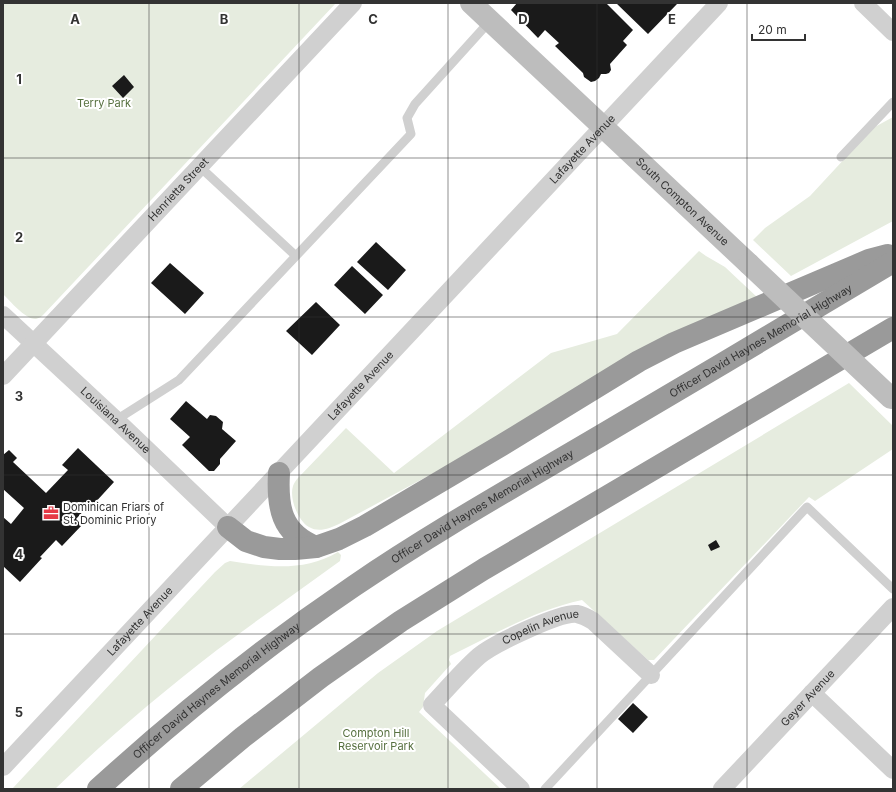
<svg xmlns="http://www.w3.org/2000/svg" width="896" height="792" font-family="Inter,sans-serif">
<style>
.green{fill:#e6ecdf}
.building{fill:#1a1a1a}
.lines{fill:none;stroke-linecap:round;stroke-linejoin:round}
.service{stroke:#d0d0d0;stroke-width:9}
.minor{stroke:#d0d0d0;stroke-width:18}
.secondary{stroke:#bdbdbd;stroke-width:22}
.motorway{stroke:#9a9a9a;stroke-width:22}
.secondary-bridge{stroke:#bdbdbd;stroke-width:22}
.grid{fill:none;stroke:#333;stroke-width:1;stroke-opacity:0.55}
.labels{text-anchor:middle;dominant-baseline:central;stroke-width:4;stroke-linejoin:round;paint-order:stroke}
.park-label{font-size:11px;fill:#56703f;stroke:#fff}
.street-label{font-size:11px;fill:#333;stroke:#fff}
.poi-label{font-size:11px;fill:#333;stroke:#fff;text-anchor:start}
.grid-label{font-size:13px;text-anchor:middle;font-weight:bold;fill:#333;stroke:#fff;stroke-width:4;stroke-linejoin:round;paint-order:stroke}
</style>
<rect width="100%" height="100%" fill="#fff"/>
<path class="green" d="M4,3H336L44,314C42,316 40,318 36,319C26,320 10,301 3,294Z
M893,117V221L791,276L753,240L765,228L810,196L873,128Z
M699,251L706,256L725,267L758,298L339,524C330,528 319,533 309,527C298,521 289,498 293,486C294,483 296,480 298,478L346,428L394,473L551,353L617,334Z
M849,383L893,426V449L815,501L809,497L654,660H648L582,600C535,610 493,635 450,656L449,660L451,664L425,693L423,707L419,712L501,789H239L378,673L437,631Z
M338,552L341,555L340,561C299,591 257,620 217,650C161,693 106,740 55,789H12L215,572L225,563L230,561C268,567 304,572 338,552Z"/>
<path class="building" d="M517,3H606L633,30L623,41L627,45L610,64L611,70L609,73L606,74H601L599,78L595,81L591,82L584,77L583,73L555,46L559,43L545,30L538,38L511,10Z
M616,3H676L677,4L648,34Z
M124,75L134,87L123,98L112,86Z
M376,242L406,270L388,290L357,262Z
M170,263L204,293L185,314L151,283Z
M352,266L383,295L365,314L334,285Z
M316,302L340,325L312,355L286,331Z
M186,401L207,419L210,415L216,416L223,422L222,429L236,441L220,459V464L214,471H209L182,445L190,437L170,419Z
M78,448L114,482L92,506L90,504L76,519L82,525L62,546L56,540L40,557L42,558L20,582L3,566V517L11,524L24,508L3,489V455L9,450L17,458L13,462L46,493L68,470L62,465Z
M716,540L720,547L711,551L708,545Z
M633,703L648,717L633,733L618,719Z"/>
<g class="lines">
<path class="service" d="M841,157L893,102
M200,167L296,256
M116,420L179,380L411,134L407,118L415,104L490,21
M545,789L807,507L893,589"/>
<g class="minor">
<path d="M863,3L893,32"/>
<path id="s1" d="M3,315L116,420L228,527"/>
<path id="s2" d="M3,376L353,3"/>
<path d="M812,693L893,770"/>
<path id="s3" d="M3,767L719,3"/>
<path id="s4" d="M521,789L432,705C447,689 462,671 479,656C493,644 560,612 577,614C583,615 588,618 593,621L651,675"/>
<path id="s5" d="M722,789L893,607"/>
</g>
<path class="secondary" id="s6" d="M471,3L749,264"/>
<g class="motorway">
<path d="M279,473C277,507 281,533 316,547"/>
<path d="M228,527L246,541L264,547L280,549H295L316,547L339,539L365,526L502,445L639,361L674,343L824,279L869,260L888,255"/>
<path id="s7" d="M98,789C178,716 264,647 354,586C433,532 517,485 600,436C698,378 795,321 893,262"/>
<path d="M181,789L243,737L321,677L401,621L484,569L893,328"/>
</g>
<path class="secondary-bridge" d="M749,264L891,398"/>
</g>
<path class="grid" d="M149,3V789M299,3V789M448,3V789M597,3V789M747,3V789M3,158H893M3,317H893M3,475H893M3,634H893"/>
<defs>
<g id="office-bare" transform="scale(1.2)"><path d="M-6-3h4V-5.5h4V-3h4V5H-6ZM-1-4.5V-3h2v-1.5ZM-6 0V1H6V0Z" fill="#e63946" stroke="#fff" stroke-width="2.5" paint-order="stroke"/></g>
</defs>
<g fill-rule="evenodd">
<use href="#office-bare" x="51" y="513"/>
</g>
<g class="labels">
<g class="park-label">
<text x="104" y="103">Terry Park</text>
<text x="376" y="733">Compton Hill<tspan x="376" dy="13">Reservoir Park</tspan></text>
</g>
<g class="street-label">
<text stroke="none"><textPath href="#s3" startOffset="847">Lafayette Avenue</textPath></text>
<text stroke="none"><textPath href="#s2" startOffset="256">Henrietta Street</textPath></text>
<text stroke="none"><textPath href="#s6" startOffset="290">South Compton Avenue</textPath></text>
<text stroke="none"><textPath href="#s7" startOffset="802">Officer David Haynes Memorial Highway</textPath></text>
<text stroke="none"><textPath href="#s3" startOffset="523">Lafayette Avenue</textPath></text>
<text stroke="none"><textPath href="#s1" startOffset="154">Louisiana Avenue</textPath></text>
<text stroke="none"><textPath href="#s7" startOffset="478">Officer David Haynes Memorial Highway</textPath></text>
<text stroke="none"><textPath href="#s3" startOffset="200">Lafayette Avenue</textPath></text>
<text stroke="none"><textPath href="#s4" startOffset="259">Copelin Avenue</textPath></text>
<text stroke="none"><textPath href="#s7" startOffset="154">Officer David Haynes Memorial Highway</textPath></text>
<text stroke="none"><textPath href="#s5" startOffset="125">Geyer Avenue</textPath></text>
</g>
<g class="poi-label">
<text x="63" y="507">Dominican Friars of<tspan x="63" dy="13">St. Dominic Priory</tspan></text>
</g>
</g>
<g class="grid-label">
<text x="75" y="24">A</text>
<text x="224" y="24">B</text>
<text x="373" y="24">C</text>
<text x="523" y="24">D</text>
<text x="672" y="24">E</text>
<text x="19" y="84">1</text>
<text x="19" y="242">2</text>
<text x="19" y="401">3</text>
<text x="19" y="559">4</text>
<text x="19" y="717">5</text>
</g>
<rect width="896" height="792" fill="none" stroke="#333333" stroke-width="8"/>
<path d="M752 34v6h53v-6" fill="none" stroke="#333333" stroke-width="2"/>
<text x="758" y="34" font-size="12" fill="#333333" stroke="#ffffff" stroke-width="3" paint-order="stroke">20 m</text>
</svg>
